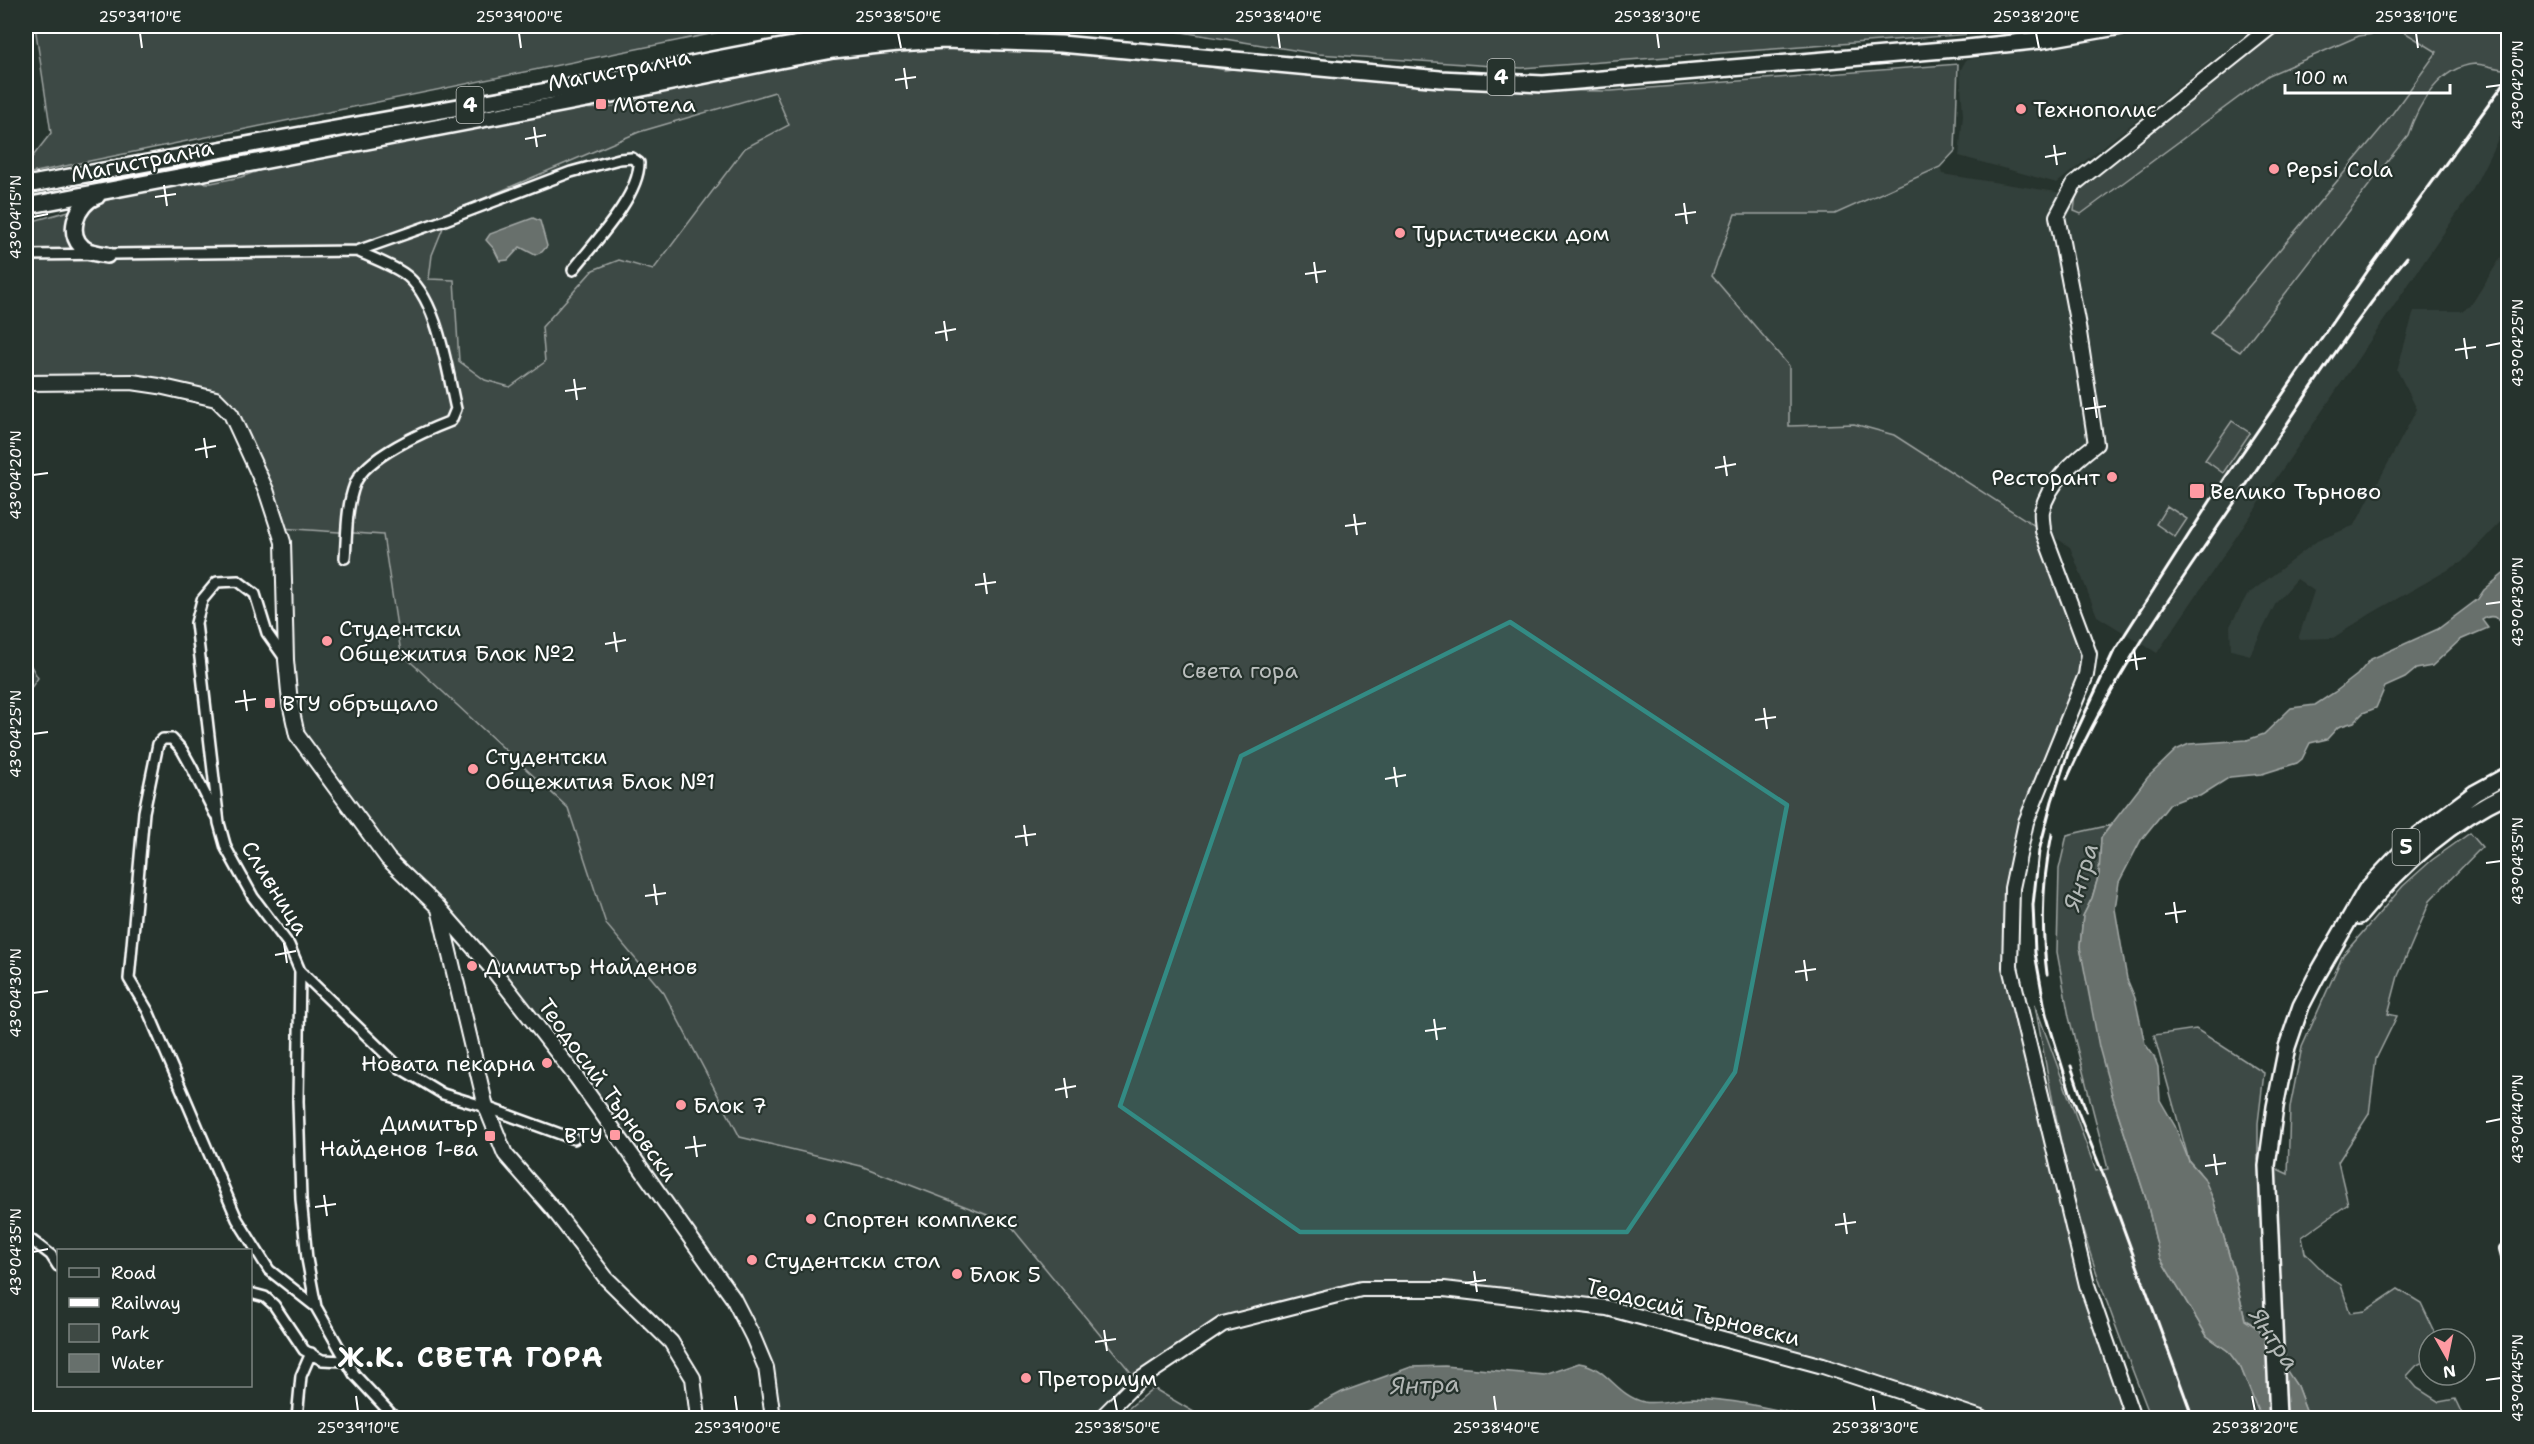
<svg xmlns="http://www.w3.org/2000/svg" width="2534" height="1444" font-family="'Shantell Sans',sans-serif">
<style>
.built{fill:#333f3a}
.green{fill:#3e4944;stroke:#9ea4a2;stroke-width:1.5;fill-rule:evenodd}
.water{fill:#67706c;stroke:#a4a9a7;stroke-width:1.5}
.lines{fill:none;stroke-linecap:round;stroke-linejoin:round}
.street-casing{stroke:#fff;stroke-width:14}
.secondary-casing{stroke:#fff;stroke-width:18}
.primary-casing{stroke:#fff;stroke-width:20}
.street{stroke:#26332d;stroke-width:9}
.secondary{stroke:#26332d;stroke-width:14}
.primary{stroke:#26332d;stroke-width:15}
.rail{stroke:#fff;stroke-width:3}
.marked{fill:#338b84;fill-opacity:0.2;stroke:#338b84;stroke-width:4.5;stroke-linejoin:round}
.ticks{fill:none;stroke:#fff;stroke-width:2}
.poi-dot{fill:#ff9aa2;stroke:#26332d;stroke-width:2}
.labels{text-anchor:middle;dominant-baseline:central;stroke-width:4.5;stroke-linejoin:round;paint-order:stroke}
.shield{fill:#26332d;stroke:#bec2c0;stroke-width:1.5}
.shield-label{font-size:21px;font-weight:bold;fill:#fff}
.street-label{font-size:22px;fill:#fff;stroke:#26332d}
.poi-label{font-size:22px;fill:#fff;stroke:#26332d;text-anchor:start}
.park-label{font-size:22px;fill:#bbbfbe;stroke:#26332d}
.water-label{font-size:24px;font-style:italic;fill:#b3b8b6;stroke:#26332d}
.district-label{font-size:28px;font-weight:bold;letter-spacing:1.5px;fill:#fff;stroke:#26332d}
.neatline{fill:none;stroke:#fff;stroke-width:2}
.ticks-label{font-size:15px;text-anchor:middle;fill:#fff}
</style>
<rect width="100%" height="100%" fill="#26332d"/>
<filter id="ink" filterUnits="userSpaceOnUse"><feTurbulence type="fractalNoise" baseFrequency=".0167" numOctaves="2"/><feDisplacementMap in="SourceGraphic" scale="12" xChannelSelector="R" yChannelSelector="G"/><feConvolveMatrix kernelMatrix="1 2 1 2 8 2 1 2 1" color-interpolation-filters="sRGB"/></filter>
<g filter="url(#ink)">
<path class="built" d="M2148,26H2257L2057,183L1959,156L1963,115L1960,71L1966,60L2095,38Z
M2330,26H2494L2508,38V119L2471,193L2157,653L2097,616L2070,547L1894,435L1854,424L1789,427V366L1712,277L1735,214H1835L1940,167L1942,174L2076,195L2074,211Z
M774,92L789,125L745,148L653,271L619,260L545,362L510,387L485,380L459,361L454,280H429L432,255L448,213L639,132Z
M2508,246V514L2462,562L2372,613L2333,638L2298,639L2314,591L2297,579L2276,603L2250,655L2231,650L2230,626L2247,595L2317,541L2355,525L2417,409L2397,370L2414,311H2462L2473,302Z
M280,528L383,535L401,653L568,808L606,924L664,993L740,1137L861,1166L1008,1223L1138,1381L1101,1418H773L753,1337L494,971L388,859L297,735Z"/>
<path class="green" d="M35,26H749L26,174V165L51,133Z
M1145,26H2026L1984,33L1522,68L1318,54Z
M2278,26H2508V56L2503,69C2494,68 2484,64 2475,64C2439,67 2418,105 2408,135L2240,352L2210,333L2384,125L2437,52L2401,30L2359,36L2269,75L2081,214L2074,211L2076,195L2088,182Z
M977,44L1166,58L1225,70L1249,67L1509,90L1611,91L1958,64L1955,151L1940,167L1835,214H1735L1712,276L1789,366V426L1854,424L1894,435L2043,531L2089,654L2026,822L2010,967L2087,1285L2133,1418H1981L1607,1308L1361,1289L1223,1324L1138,1381L1008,1223L861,1166L740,1137L664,993L606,924L568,808L401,653L383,535L280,528L231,414L184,390L26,383V223L129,194L181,182L211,183L241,177L278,164L576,107C591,111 637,105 649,94L787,66L865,54ZM775,92L789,125L745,148L653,270L619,260L593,270L542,327L545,362L510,387L485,380L459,361L454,280L429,279L432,255L449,213L639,132Z
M2232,421L2250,433L2223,473L2205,460Z
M2167,506L2187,519L2175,537L2156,524Z
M28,661L38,678L26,695V662Z
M2111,825L2101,838L2099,874L2092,898L2083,916L2080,947L2113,1098L2147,1202L2160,1258L2207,1336L2228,1351L2241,1368L2261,1418H2151C2132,1369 2112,1319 2095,1268C2066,1183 2051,1093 2035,1005L2096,1171L2108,1169L2069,1017L2057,952L2059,869L2067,835Z
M2470,833L2482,847L2431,899L2398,976L2388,1014L2397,1016L2376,1059L2369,1114L2338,1162L2348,1204L2302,1237L2305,1253L2327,1275L2341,1285L2350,1313L2365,1311L2398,1289L2421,1303L2438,1339H2429V1359L2417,1365L2407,1376L2417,1388L2439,1402L2455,1399L2464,1418H2309L2297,1386L2255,1325L2245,1320L2235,1276L2213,1199L2199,1172L2189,1161L2154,1035L2196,1029L2264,1073L2258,1123V1160L2288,1174L2290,1107L2302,1047L2343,955L2403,886L2432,860Z
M1153,1388L1204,1418H1117Z"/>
<path class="water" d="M533,218L540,221L547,246L542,252L535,255L520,247L508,260L500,261L494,249L486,240L490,234Z
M2508,570V621L2501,622C2495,615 2489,615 2482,620L2488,628L2460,640L2432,666L2416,669L2405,678L2385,687L2376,708L2363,713L2354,722L2338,727L2327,739L2310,743L2302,759L2297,763L2262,774L2230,777L2200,796L2188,797L2170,804L2141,840L2119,882L2115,909L2127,979L2135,998L2145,1044L2154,1056L2158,1067L2160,1100L2175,1126L2189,1161L2204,1178L2213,1199L2235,1276L2245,1320L2259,1329L2297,1386L2309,1418H2261L2241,1368L2228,1351L2207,1336L2160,1258L2147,1202L2113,1098L2099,1047L2080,947L2083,916L2092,898L2099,874L2101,838L2148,777L2176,750L2189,744L2247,740L2264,734L2291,708L2315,705L2335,692L2357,675L2371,659L2438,629L2478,599L2484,590Z
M1579,1363C1608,1367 1615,1395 1644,1402C1658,1405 1678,1398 1694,1398C1734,1399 1774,1409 1812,1418H1292L1342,1392L1411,1367L1445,1366L1544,1375Z"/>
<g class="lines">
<g class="street-casing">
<path id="street" d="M26,255L357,251L445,220L571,172L619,159L632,158L639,163C639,197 593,244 573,270
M345,558C347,534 346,507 355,484C365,457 425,431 451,421L456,409C447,371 438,296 403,273C389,264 372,258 357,251
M286,660L267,633L255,594L238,581L217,582L202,600L196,623L219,823L226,848L253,897L289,945L300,971L298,1101L301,1199L307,1259L316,1307L354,1374L395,1418
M215,814L192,768L182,750L172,739H163L158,744L144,812L129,979L148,1011L237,1219L269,1270L316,1307
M300,971L400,1068L443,1094L486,1107L574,1139
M26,1236L51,1255L58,1266
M2508,1247L2505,1249L2508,1260
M250,1293L265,1297L274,1305L304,1350L322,1360L345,1361
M297,1418L301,1376L311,1353"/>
</g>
<g class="secondary-casing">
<path id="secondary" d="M26,383L132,382L159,386L216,399L231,414L266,490L283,542L286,660L290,703L297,735L388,859L438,907L494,971L577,1078L733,1298L753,1337L766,1368L773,1418
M439,909L486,1107L505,1154L553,1209L606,1278L671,1342L693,1378L698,1418
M1101,1418L1138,1381L1223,1324L1361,1289H1444L1607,1308L1823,1366L1981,1418
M2133,1418L2087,1285L2010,967L2012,888L2026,822L2086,675L2089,654L2043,531C2043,525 2041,517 2042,511C2048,483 2074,461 2096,444L2078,326L2057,216L2074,184L2272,26"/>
</g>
<g class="primary-casing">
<path id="primary" d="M26,185C222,149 419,114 615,79C731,58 847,27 966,31
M97,196C76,203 63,238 88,251C94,253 101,254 107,255
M26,206L613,94L780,60L833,50L898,43L944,40L1061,44L1440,79L1543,84L1967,48L2042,40L2122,26
M2359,916C2400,866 2450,821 2508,794
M2278,1418L2267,1166L2275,1107L2287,1047L2301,1006L2316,977L2366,890L2415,838L2475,793L2508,775"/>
</g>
<use href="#street" class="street"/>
<use href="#secondary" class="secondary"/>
<use href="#primary" class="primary"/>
<path class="rail" d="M2067,779C2112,677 2175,590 2237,499C2292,417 2345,333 2407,257
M2047,974C2041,926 2042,880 2052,834
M2071,1066L2086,1111
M2193,1418L2109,1189L2070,1092L2046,1014L2035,953L2033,905L2039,851L2052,801L2072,741L2113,653L2225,478L2369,269L2508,78"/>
</g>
</g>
<path class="marked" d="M1510,622L1787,805L1735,1072L1627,1232H1300L1120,1106L1241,756Z"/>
<path class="ticks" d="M140,33L142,48M519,33L521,48M898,33L901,48M1278,33L1280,48M1657,33L1659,48M2036,33L2039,48M2416,33L2418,48M904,68L907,89M895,80L916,77M2486,87L2501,85M534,127L537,147M525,139L546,135M2054,145L2057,165M2045,157L2066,153M164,185L167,206M155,197L176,194M1684,203L1687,224M1675,215L1696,212M33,217L48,214M1314,262L1317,283M1305,274L1326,271M944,321L947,341M935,333L956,329M2464,338L2467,359M2486,346L2501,343M2455,350L2476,347M574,379L577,400M565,391L586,388M2094,397L2097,418M2085,409L2106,406M204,438L207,458M195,450L216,446M1724,456L1727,476M1715,468L1736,464M33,475L48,473M1354,514L1357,535M1345,526L1366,523M984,573L987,594M975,585L996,582M2486,604L2501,602M614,632L617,652M605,644L626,640M2134,649L2137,670M2125,661L2146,658M244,690L247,711M235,702L256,699M1764,708L1767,729M1755,720L1776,717M33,734L48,732M1394,767L1397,787M1385,779L1406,775M1024,825L1027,846M1015,837L1036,834M2486,863L2501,861M654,884L657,905M645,896L666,893M2174,902L2177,923M2165,914L2186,911M284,943L287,963M275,955L296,951M1804,960L1807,981M1795,972L1816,969M33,993L48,991M1434,1019L1437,1040M1425,1031L1446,1028M1064,1078L1067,1098M1055,1090L1076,1086M2486,1122L2501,1119M694,1136L697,1157M685,1148L706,1145M2214,1154L2217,1175M2205,1166L2226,1163M324,1195L327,1216M315,1207L336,1204M1844,1213L1847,1234M1835,1225L1856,1222M33,1252L48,1249M1474,1271L1477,1292M1465,1283L1486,1280M1104,1330L1107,1351M1095,1342L1116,1339M2486,1380L2501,1378M356,1396L358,1411M735,1396L737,1411M1114,1396L1117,1411M1494,1396L1496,1411M1873,1396L1875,1411M2252,1396L2255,1411"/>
<g class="poi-dot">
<rect x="595" y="98" width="12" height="12" rx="3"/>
<circle cx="2021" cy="109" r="6"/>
<circle cx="2274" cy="169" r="6"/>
<circle cx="1400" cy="233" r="6"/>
<circle cx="2112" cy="477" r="6"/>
<rect x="2189" y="483" width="16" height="16" rx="3"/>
<circle cx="327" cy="641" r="6"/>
<rect x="264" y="697" width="12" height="12" rx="3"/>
<circle cx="473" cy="769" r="6"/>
<circle cx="472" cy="966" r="6"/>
<circle cx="547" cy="1063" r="6"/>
<circle cx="681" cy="1105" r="6"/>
<rect x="609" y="1129" width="12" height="12" rx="3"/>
<rect x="484" y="1130" width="12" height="12" rx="3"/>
<circle cx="811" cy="1219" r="6"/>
<circle cx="752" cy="1260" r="6"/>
<circle cx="957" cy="1274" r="6"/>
<circle cx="1026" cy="1378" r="6"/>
</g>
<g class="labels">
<g class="shield">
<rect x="1487.5" y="59" width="27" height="36" rx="4.5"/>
<rect x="456.5" y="87" width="27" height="36" rx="4.5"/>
<rect x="2392.5" y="829" width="27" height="36" rx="4.5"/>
</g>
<g class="shield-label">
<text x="1501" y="77">4</text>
<text x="470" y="105">4</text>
<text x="2406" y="847">5</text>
</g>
<g class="street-label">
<text transform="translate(619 70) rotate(-11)">Магистрална</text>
<text transform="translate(142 161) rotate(-11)">Магистрална</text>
<text transform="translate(275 888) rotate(58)">Сливница</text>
<text transform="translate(608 1090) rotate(54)">Теодосий Търновски</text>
<text transform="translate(1693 1312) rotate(14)">Теодосий Търновски</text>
</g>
<g class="poi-label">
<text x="613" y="104">Мотела</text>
<text x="2033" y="109">Технополис</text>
<text x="2286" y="169">Pepsi Cola</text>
<text x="1412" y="233">Туристически дом</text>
<text x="2100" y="477" text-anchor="end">Ресторант</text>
<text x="2210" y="491">Велико Търново</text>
<text x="339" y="628">Студентски<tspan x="339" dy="25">Общежития Блок №2</tspan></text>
<text x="282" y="703">ВТУ обръщало</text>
<text x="485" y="756">Студентски<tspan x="485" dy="25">Общежития Блок №1</tspan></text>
<text x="484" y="966">Димитър Найденов</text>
<text x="535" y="1063" text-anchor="end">Новата пекарна</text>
<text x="693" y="1105">Блок 7</text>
<text x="478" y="1123" text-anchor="end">Димитър<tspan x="478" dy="25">Найденов 1-ва</tspan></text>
<text x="603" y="1135" text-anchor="end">ВТУ</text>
<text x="823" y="1219">Спортен комплекс</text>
<text x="764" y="1260">Студентски стол</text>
<text x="969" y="1274">Блок 5</text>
<text x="1038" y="1378">Преториум</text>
</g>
<g class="park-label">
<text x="1240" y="670">Света гора</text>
</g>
<g class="water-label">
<text transform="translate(2081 877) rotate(-74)">Янтра</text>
<text transform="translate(2274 1339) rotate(56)">Янтра</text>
<text transform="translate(1425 1385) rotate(-2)">Янтра</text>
</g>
<g class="district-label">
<text x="471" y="1357">Ж.К. СВЕТА ГОРА</text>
</g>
</g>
<rect width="2534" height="1444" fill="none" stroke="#26332d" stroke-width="66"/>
<rect x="57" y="1249" width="195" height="138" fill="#26332d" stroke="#7d8581" stroke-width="1.5"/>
<rect x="69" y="1268" width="30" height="9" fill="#26332d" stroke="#7d8581" stroke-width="1.5"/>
<text x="111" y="1279" font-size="18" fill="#ffffff">Road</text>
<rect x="69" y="1298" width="30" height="9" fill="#ffffff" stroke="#7d8581" stroke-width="1.5"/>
<text x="111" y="1309" font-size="18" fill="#ffffff">Railway</text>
<rect x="69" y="1324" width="30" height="18" fill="#3e4944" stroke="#7d8581" stroke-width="1.5"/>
<text x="111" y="1339" font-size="18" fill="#ffffff">Park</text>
<rect x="69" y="1354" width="30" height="18" fill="#67706c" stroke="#7d8581" stroke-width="1.5"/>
<text x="111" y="1369" font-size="18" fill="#ffffff">Water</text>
<g transform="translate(2447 1357) rotate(171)"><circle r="28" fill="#26332d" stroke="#7d8581" stroke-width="1.5"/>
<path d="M0-4.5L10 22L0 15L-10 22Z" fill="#ff9aa2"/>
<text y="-9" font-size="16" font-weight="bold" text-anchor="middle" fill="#ffffff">N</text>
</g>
<path d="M2285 84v9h165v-9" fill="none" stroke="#ffffff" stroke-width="3"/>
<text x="2294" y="84" font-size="18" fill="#ffffff" stroke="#26332d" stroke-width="4.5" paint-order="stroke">100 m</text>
<rect x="33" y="33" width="2468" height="1378" class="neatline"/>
<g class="ticks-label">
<text x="140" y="22">25°39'10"E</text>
<text x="519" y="22">25°39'00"E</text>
<text x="898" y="22">25°38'50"E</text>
<text x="1278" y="22">25°38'40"E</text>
<text x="1657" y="22">25°38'30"E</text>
<text x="2036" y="22">25°38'20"E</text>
<text x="2416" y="22">25°38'10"E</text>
<text transform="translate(2518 85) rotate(-90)" y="5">43°04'20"N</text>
<text transform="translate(16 217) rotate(-90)" y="5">43°04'15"N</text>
<text transform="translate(2518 343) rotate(-90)" y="5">43°04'25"N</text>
<text transform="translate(16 475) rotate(-90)" y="5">43°04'20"N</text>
<text transform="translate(2518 602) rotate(-90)" y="5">43°04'30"N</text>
<text transform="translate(16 734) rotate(-90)" y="5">43°04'25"N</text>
<text transform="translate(2518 861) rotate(-90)" y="5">43°04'35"N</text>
<text transform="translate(16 993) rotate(-90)" y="5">43°04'30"N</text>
<text transform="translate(2518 1119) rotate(-90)" y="5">43°04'40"N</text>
<text transform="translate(16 1252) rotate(-90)" y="5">43°04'35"N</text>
<text transform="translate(2518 1378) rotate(-90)" y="5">43°04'45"N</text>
<text x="358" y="1433">25°39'10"E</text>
<text x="737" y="1433">25°39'00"E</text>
<text x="1117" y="1433">25°38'50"E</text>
<text x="1496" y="1433">25°38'40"E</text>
<text x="1875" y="1433">25°38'30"E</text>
<text x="2255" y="1433">25°38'20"E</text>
</g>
</svg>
